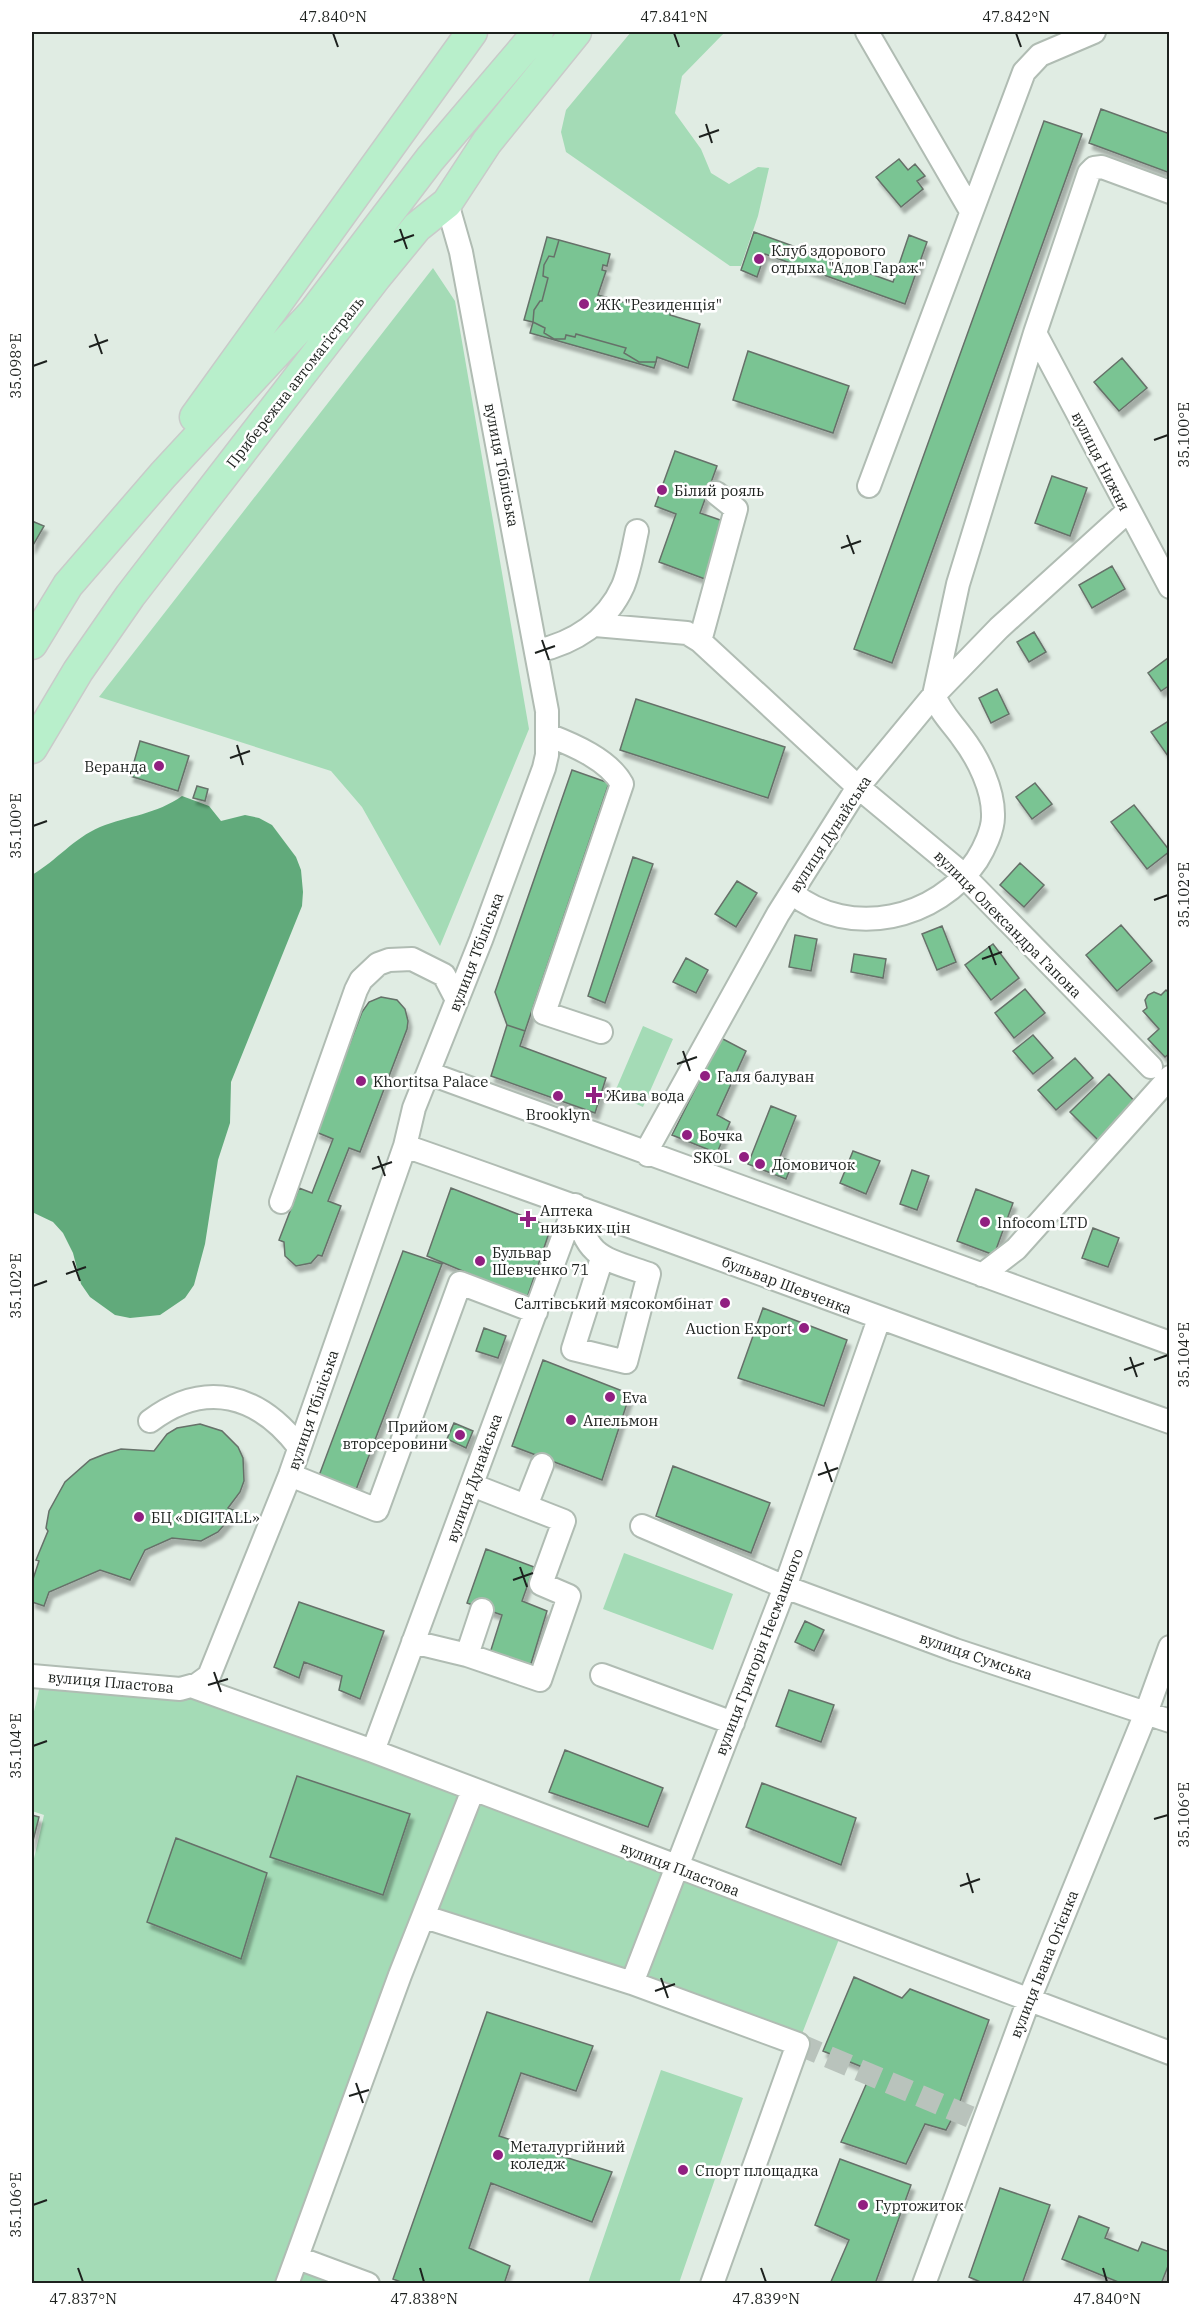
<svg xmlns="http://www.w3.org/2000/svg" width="1201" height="2315" font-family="'IBM Plex Serif',serif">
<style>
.green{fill:#a4dbb6}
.water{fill:#61aa7b}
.building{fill:#7ac493;stroke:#667169;stroke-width:1.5;filter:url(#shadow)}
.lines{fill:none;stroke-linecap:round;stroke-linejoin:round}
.minor-tunnel{stroke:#b9c3bc;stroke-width:22;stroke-dasharray:22 11;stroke-linecap:butt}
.minor-casing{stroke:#b0bcb3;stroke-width:26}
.major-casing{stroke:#c9cac9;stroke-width:33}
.minor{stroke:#fff;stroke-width:22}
.major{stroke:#b8efcb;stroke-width:30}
.ticks{fill:none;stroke:#1d211e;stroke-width:2}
.poi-dot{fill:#912081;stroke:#fff;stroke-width:2}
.labels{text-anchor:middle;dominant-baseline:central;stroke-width:5;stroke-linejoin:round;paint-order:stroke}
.poi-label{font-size:15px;fill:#1d211e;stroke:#fff;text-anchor:start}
.street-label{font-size:15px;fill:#1d211e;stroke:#fff}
.neatline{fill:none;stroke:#1d211e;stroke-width:2}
.ticks-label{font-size:15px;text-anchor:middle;fill:#1d211e}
</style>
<defs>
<filter id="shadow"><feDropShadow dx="3.5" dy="6" stdDeviation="1.5" flood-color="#0004"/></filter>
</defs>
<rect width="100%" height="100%" fill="#e0ece3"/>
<path class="green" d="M631,32H725L682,76L675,113L701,149L711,173L729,184L758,167L769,168L758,216L741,266H730L566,152L561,132L566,110Z
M433,268L455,301L529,729L440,946L362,807L331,771L99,697Z
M643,1026L673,1039L643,1107L614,1094Z
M624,1553L733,1594L713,1650L603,1609Z
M42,1677L169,1689L843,1929L798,2044L425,1917L298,2257L368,2283L32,2284V1867L44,1815L32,1811V1720Z
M661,2070L743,2098L679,2283H588Z"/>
<path class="water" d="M182,796L209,806L221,821L245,815L259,818L272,825L296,857L301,870L303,892L302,906L231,1082L230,1123L218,1160L205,1244L194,1285L185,1298L160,1315L130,1318L115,1315L90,1297L81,1284L73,1253L63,1233L53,1222L32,1212V875C56,861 74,838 100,827C128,816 157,814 182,796Z"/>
<path class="building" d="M1101,109L1170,134V173L1089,143Z
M1044,121L1082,134L892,663L854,649Z
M899,159L908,170L915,164L925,176L917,181L923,189L901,207L876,177Z
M754,232L893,282L909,235L927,242L905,304L765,254L757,277L741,270Z
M547,237L559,240L554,257L549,256L544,265L543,276L548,278L542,301H540L534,310L533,322L524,320Z
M559,240L610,254L607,266L603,265L602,270L606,271L598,295L637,306L638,301L671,310L670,315L700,324L688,368L657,357L656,362H639L624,353L626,348L576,334L575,337L566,335L565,339H554L544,333L545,328L533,322L534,310L540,301H542L548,278L543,276L544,265L549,256L554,257Z
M533,322L545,328L544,333L554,339H565L566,335L575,337L576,334L626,348L624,353L639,362H656L654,368L530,333Z
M748,351L849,386L833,433L733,400Z
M1122,358L1147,388L1119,411L1094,382Z
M675,451L717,466L700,513L726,522L705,579L659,562L676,514L655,506Z
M1052,476L1087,488L1070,536L1035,523Z
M32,521L44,526L32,547Z
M1112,566L1125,589L1092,608L1079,585Z
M1034,632L1046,652L1029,662L1017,642Z
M1168,658L1170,685L1161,691L1148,673Z
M997,689L1009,714L991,723L979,698Z
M636,699L785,747L768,798L620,750Z
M1170,720V759L1151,732Z
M140,741L189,756L178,791L130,776Z
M572,770L609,783L525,1031L507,1025L495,992Z
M1035,783L1052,804L1032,819L1016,797Z
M197,786L208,789L205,801L193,798Z
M1134,805L1170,851L1147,869L1111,822Z
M633,857L653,864L605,1003L588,996Z
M1020,863L1044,885L1024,907L1000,885Z
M737,881L757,893L736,927L715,914Z
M1121,925L1152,961L1117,991L1086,955Z
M942,926L956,962L937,970L922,934Z
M795,935L817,939L811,971L789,967Z
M993,944L1019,978L991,1000L965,965Z
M854,954L886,959L883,978L851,972Z
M686,958L708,970L696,993L673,982Z
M1025,989L1045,1013L1014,1038L995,1013Z
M1166,990L1170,994V1053L1165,1057L1148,1039L1159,1029L1143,1011L1147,1008L1145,1000L1148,995L1154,992L1161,995Z
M381,997L397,1000L405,1009L408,1021L407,1029L360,1152L349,1148L328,1201L341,1206L322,1256L318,1255L311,1263L296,1266L285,1256L284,1242L279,1240L299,1188L312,1193L333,1139L316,1132L362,1012L369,1002Z
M507,1025L525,1031L520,1046L606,1078L595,1113L491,1076Z
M1033,1035L1053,1058L1033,1074L1013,1051Z
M721,1038L746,1051L717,1115L730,1122L717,1153L672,1135Z
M1075,1058L1093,1078L1056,1110L1038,1090Z
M1109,1074L1138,1105L1100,1142L1070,1112Z
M771,1106L796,1116L780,1157L793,1162L786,1179L748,1164Z
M853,1151L880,1161L866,1194L840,1183Z
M912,1170L929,1176L917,1210L900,1204Z
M451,1188L551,1227L527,1298L427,1256Z
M976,1189L1013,1203L994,1255L957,1241Z
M1093,1228L1119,1238L1108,1267L1082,1258Z
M403,1251L442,1264L354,1495L317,1481Z
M763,1308L847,1340L824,1406L738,1378Z
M484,1328L506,1336L498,1358L476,1351Z
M543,1360L630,1394L602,1480L512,1446Z
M454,1423L473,1431L466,1448L447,1439Z
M200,1424L222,1431L238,1447L243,1458L244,1481L240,1492L228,1508L236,1511L218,1532L201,1541L172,1538L145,1550L130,1580L100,1570L49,1592L44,1606L32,1602V1582L39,1561L36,1560L48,1531L46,1528L49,1511L65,1482L90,1460L105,1454L121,1449L154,1451L167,1434L177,1428Z
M673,1466L770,1503L751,1553L656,1516Z
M486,1549L534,1567L522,1601L547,1611L530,1667L490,1653L502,1615L467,1603Z
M299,1602L384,1631L360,1699L339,1690L342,1676L304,1662L299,1678L274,1667Z
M805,1621L824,1630L814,1651L795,1642Z
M789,1690L834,1705L821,1742L776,1726Z
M565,1750L663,1788L648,1827L549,1792Z
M297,1776L410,1814L383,1895L270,1857Z
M762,1783L856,1818L841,1865L746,1827Z
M32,1815L39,1817L32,1845Z
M176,1838L267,1873L241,1959L147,1922Z
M854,1977L902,1998L910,1989L989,2020L958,2107L946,2130L925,2124L906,2164L841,2142L872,2071L823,2051Z
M487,2012L593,2046L576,2091L521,2073L499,2136L612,2172L592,2222L491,2183L469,2248L510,2266L504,2284H406L393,2279Z
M840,2159L911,2185L875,2284H830L849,2240L815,2225Z
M1000,2188L1050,2205L1022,2284H985L969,2277Z
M1079,2216L1109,2228L1105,2238L1138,2251L1142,2242L1170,2252V2261L1161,2284H1123L1062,2259Z"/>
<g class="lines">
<path class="minor-tunnel" d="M798,2044L982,2122"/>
<g class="minor-casing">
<path id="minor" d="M867,32L971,211
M1035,333L1170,587
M869,486L1024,72L1040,55L1094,32
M595,625L687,633L700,641L858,787L959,871L1151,1067
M700,641L736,509L716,493
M537,651C574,643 607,622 623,586C630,569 633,549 637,531
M548,735C574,745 609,760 622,784L544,1013L601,1032
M792,893C850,940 938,919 977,860C984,849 993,830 993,817C994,790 978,758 962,737C952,723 940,712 934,695L958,584L1035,333L1089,173L1094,168L1102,167L1170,192
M428,1073L1170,1343
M405,1146C661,1235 914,1332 1170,1422
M648,1155L651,1143L778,914L858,787L934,695L999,628L1128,511
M281,1202L356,990L361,980L378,964L389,960L412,959L444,975L457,1000
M575,1205C586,1258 602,1258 649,1274L626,1362L573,1349L602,1258
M982,1275L1016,1249L1170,1077
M150,1421C206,1379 259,1395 299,1447
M290,1475L377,1510L460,1283L536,1312
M526,1506L542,1465
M642,1526L785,1587L955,1650L1170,1721
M413,1642L467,1655L540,1680L569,1596L541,1584L564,1521L472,1485
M467,1655L482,1610
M602,1675L733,1723
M32,1676L180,1689L198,1684L209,1676L290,1475L405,1146L414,1108L481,940L544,768L547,755V711L461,252L447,203
M191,1686L373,1751L1170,2053
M373,1751L575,1205
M425,1917L632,1983L798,2044L712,2284
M632,1983L785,1587L879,1319
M298,2258L368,2284
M287,2284L400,1975L473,1790
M924,2284L1028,2002L1146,1713L1170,1647"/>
</g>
<g class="major-casing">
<path id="major" d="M195,417L472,32
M32,644L68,585L163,475L313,313L430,159L538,32
M32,748L78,671L130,596L376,277L417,227L447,203L487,142L576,32"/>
</g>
<use href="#minor" class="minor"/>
<use href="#major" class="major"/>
</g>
<path class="ticks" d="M333,33L338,47M674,33L679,47M1016,33L1021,47M706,124L712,143M699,137L719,130M400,229L407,249M394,242L414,235M95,334L102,354M89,347L108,340M33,366L47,361M1154,440L1168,435M847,535L854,554M841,548L861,541M542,640L549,660M535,653L555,646M237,745L243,765M230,758L250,751M33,826L47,821M1154,900L1168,895M989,946L996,965M982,959L1002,952M683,1051L690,1071M677,1064L697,1057M378,1156L385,1176M372,1169L392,1162M73,1261L80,1281M66,1274L86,1267M33,1286L47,1281M1130,1357L1137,1377M1154,1360L1168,1355M1124,1370L1144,1363M825,1462L832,1482M818,1475L838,1468M520,1567L527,1587M513,1580L533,1573M214,1672L221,1692M208,1685L228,1679M33,1746L47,1741M1154,1819L1168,1815M967,1873L973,1893M960,1886L980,1879M661,1978L668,1998M655,1991L675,1984M356,2083L363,2103M349,2096L369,2090M33,2205L47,2200M78,2268L83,2282M420,2268L424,2282M761,2268L766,2282M1103,2268L1107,2282"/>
<g class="poi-dot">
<circle cx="759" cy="259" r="6"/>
<circle cx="584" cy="304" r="6"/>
<circle cx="662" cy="490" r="6"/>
<circle cx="159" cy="766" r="6"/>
<circle cx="705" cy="1076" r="6"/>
<circle cx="361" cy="1081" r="6"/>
<path d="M591 1086h6v6h6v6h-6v6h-6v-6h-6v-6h6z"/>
<circle cx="558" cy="1096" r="6"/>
<circle cx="687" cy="1135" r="6"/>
<circle cx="744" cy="1157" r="6"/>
<circle cx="760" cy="1164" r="6"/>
<path d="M525 1210h6v6h6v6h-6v6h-6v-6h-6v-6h6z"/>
<circle cx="985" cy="1222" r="6"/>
<circle cx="480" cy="1261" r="6"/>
<circle cx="725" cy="1303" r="6"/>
<circle cx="804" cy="1328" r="6"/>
<circle cx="610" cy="1397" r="6"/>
<circle cx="571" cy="1420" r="6"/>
<circle cx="460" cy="1435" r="6"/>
<circle cx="139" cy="1517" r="6"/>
<circle cx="498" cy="2155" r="6"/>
<circle cx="683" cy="2170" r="6"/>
<circle cx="863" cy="2205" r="6"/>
</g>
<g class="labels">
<g class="poi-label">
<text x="771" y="250">Клуб здорового<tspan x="771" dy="17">отдыха "Адов Гараж"</tspan></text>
<text x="596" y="304">ЖК "Резиденція"</text>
<text x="674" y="490">Білий рояль</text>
<text x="147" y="766" text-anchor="end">Веранда</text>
<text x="717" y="1076">Галя балуван</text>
<text x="373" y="1081">Khortitsa Palace</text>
<text x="606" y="1095">Жива вода</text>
<text x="558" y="1114" text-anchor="middle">Brooklyn</text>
<text x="699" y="1135">Бочка</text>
<text x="732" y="1157" text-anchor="end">SKOL</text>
<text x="772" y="1164">Домовичок</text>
<text x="540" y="1210">Аптека<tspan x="540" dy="17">низьких цін</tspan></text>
<text x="997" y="1222">Infocom LTD</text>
<text x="492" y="1252">Бульвар<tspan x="492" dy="17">Шевченко 71</tspan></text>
<text x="713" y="1303" text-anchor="end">Салтівський мясокомбінат</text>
<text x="792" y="1328" text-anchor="end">Auction Export</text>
<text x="622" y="1397">Eva</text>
<text x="583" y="1420">Апельмон</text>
<text x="448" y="1426" text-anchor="end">Прийом<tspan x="448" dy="17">вторсеровини</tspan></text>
<text x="151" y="1517">БЦ «DIGITALL»</text>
<text x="510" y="2146">Металургійний<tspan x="510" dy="17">коледж</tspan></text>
<text x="695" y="2170">Спорт площадка</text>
<text x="875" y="2205">Гуртожиток</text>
</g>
<g class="street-label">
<text transform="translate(295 382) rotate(-52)">Прибережна автомагістраль</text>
<text transform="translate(1101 461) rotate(63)">вулиця Нижня</text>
<text transform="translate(502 465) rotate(79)">вулиця Тбіліська</text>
<text transform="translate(830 834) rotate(-57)">вулиця Дунайська</text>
<text transform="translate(1008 924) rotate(45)">вулиця Олександра Гапона</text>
<text transform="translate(476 952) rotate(-69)">вулиця Тбіліська</text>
<text transform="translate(787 1285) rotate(21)">бульвар Шевченка</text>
<text transform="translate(313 1410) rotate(-71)">вулиця Тбіліська</text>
<text transform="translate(474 1478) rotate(-70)">вулиця Дунайська</text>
<text transform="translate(759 1652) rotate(-69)">вулиця Григорія Несмашного</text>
<text transform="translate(976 1656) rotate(19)">вулиця Сумська</text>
<text transform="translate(111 1682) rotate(5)">вулиця Пластова</text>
<text transform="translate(680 1869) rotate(21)">вулиця Пластова</text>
<text transform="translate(1044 1964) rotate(-68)">вулиця Івана Огієнка</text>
</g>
</g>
<rect width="1201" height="2315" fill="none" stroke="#ffffff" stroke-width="66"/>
<rect x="33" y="33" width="1135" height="2249" class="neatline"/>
<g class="ticks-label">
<text x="333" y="22">47.840°N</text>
<text x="674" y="22">47.841°N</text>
<text x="1016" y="22">47.842°N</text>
<text transform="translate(16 366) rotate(-90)" y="5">35.098°E</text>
<text transform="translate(1184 435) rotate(-90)" y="5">35.100°E</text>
<text transform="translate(16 826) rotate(-90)" y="5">35.100°E</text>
<text transform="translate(1184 895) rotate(-90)" y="5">35.102°E</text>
<text transform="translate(16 1286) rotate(-90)" y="5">35.102°E</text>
<text transform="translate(1184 1355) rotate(-90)" y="5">35.104°E</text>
<text transform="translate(16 1746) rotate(-90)" y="5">35.104°E</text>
<text transform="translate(1184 1815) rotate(-90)" y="5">35.106°E</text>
<text transform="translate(16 2205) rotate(-90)" y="5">35.106°E</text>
<text x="83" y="2304">47.837°N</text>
<text x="424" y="2304">47.838°N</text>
<text x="766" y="2304">47.839°N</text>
<text x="1107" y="2304">47.840°N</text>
</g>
</svg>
